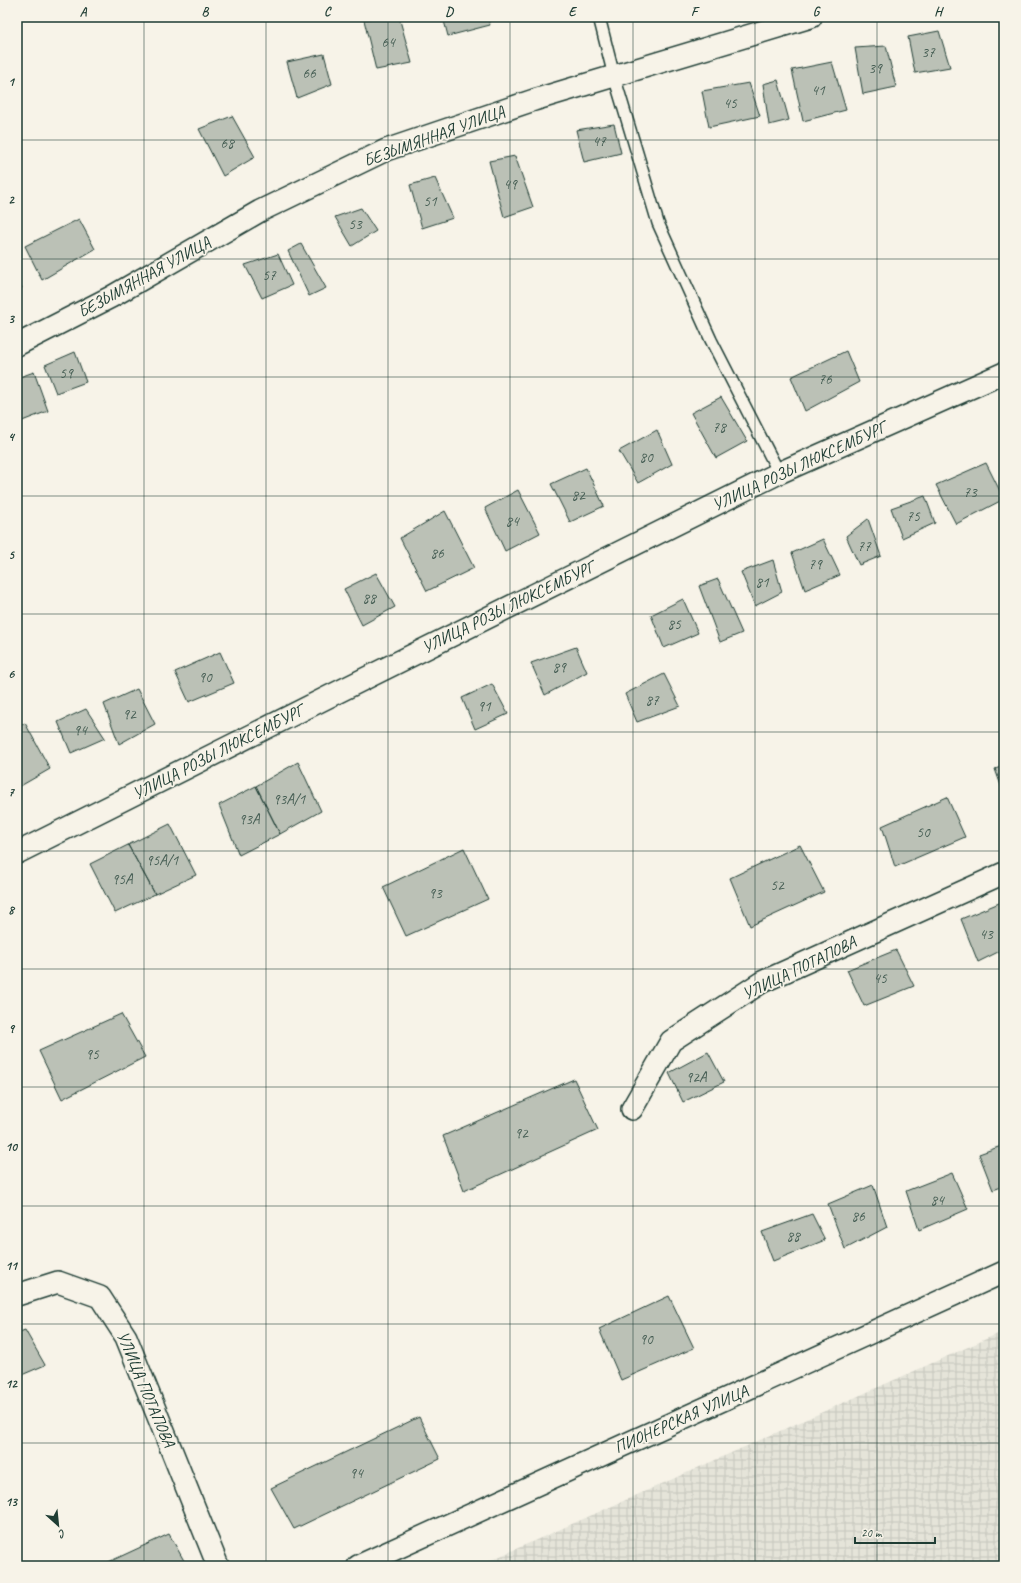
<svg xmlns="http://www.w3.org/2000/svg" width="1021" height="1583" font-family="Caveat,sans-serif">
<style>
.industrial{fill:url(#industrial-grid)}
.building{fill:#bbc1b6;stroke:#1f3d34}
.lines{fill:none;stroke-linecap:round;stroke-linejoin:round}
.lane-casing{stroke:#1f3d34;stroke-width:14}
.street-casing{stroke:#1f3d34;stroke-width:24}
.lane{stroke:#f7f3e8;stroke-width:11}
.street{stroke:#f7f3e8;stroke-width:21}
.grid{fill:none;stroke:#1f3d34;stroke-width:1;stroke-opacity:0.55}
.labels{text-anchor:middle;dominant-baseline:central;stroke-width:3.5;stroke-linejoin:round;paint-order:stroke}
.number-label{font-size:15px;fill:#465e54}
.street-label{font-size:17px;fill:#1f3d34;stroke:#f7f3e8}
.neatline{fill:none;stroke:#1f3d34;stroke-width:1.5}
.grid-label{font-size:13px;text-anchor:middle;font-weight:bold;fill:#1f3d34}
</style>
<defs>
<pattern id="industrial-grid" width="8" height="8" patternUnits="userSpaceOnUse"><rect width="8" height="8" fill="#e5e4d9"/><path d="M0 4h8M4 0v8" fill="none" stroke="#c4c4bb"/></pattern>
</defs>
<rect width="100%" height="100%" fill="#f7f3e8"/>
<filter id="ink" filterUnits="userSpaceOnUse"><feTurbulence type="fractalNoise" baseFrequency=".025" numOctaves="2"/><feDisplacementMap in="SourceGraphic" scale="8" xChannelSelector="R" yChannelSelector="G"/><feConvolveMatrix kernelMatrix="1 2 1 2 8 2 1 2 1" color-interpolation-filters="sRGB"/></filter>
<g filter="url(#ink)">
<path class="industrial" d="M1004,1331V1566H478Z"/>
<path class="building" d="M379,17H399L412,63L376,70L364,20Z
M443,17H487L490,25L448,36Z
M939,31L950,67L915,73L908,37Z
M886,46L896,87L863,94L855,48Z
M324,54L332,84L297,98L287,62Z
M832,62L846,110L803,121L792,70Z
M778,80L789,120L769,125L763,84Z
M749,83L760,116L709,127L702,91Z
M232,116L255,157L223,176L199,129Z
M614,124L621,153L584,162L576,130Z
M515,156L533,207L504,217L489,161Z
M435,178L453,218L422,228L410,185Z
M361,208L376,231L352,246L335,217Z
M79,219L95,249L42,280L25,246Z
M301,244L326,288L309,296L288,251Z
M278,254L292,285L262,298L245,265Z
M17,279L22,288L17,290Z
M846,351L859,382L805,411L791,377Z
M75,352L86,382L56,393L45,365Z
M34,372L48,411L17,423V378Z
M721,397L747,441L716,458L691,413Z
M657,430L672,464L638,483L619,451Z
M986,463L1004,499L956,524L936,485Z
M586,468L604,506L570,522L551,484Z
M518,490L540,533L505,551L485,508Z
M925,496L935,523L902,538L891,508Z
M445,511L474,568L427,591L400,538Z
M868,519L881,556L859,565L846,536Z
M823,539L840,575L805,590L792,553Z
M773,560L782,592L755,606L741,572Z
M376,573L395,607L362,625L344,589Z
M718,579L742,633L720,642L699,586Z
M683,599L698,633L664,648L651,615Z
M576,647L587,672L545,695L531,663Z
M220,652L234,683L189,702L175,672Z
M664,674L680,706L637,722L625,694Z
M492,684L508,714L475,729L462,698Z
M137,689L155,724L119,744L104,704Z
M86,709L105,738L71,753L58,722Z
M25,723L50,769L17,788V728Z
M298,762L321,811L280,834L256,786Z
M1004,766V794L995,769Z
M256,786L280,834L239,855L219,805Z
M947,797L965,837L895,867L882,826Z
M170,824L196,875L155,894L128,845Z
M128,845L155,894L115,913L90,864Z
M800,845L824,892L750,926L730,878Z
M464,848L488,899L406,936L383,887Z
M1004,901V949L978,962L961,919Z
M896,950L914,986L864,1006L847,970Z
M121,1014L145,1057L62,1099L39,1051Z
M708,1052L724,1082L683,1102L669,1073Z
M574,1079L598,1130L464,1191L443,1136Z
M1004,1145V1186L993,1190L979,1154Z
M952,1173L968,1209L919,1230L906,1191Z
M873,1185L887,1227L845,1249L828,1204Z
M812,1214L825,1240L773,1261L762,1232Z
M669,1296L694,1348L621,1380L599,1329Z
M25,1330L45,1365L17,1377V1333Z
M419,1417L440,1459L294,1529L271,1488Z
M169,1534L187,1566H100Z"/>
<g class="lines">
<g class="lane-casing">
<path id="lane" d="M599,17L614,76L658,223L711,340L779,473"/>
</g>
<g class="street-casing">
<path id="street" d="M17,345L111,297L260,211L386,150L534,100L811,17
M17,853L330,696L779,473L1004,373
M632,1109L671,1041L762,982L1004,873
M17,1295L58,1282L100,1297L126,1337L218,1566
M358,1566L1004,1272"/>
</g>
<use href="#lane" class="lane"/>
<use href="#street" class="street"/>
</g>
</g>
<path class="grid" d="M144,17V1566M266,17V1566M388,17V1566M510,17V1566M633,17V1566M755,17V1566M877,17V1566M17,140H1004M17,259H1004M17,377H1004M17,496H1004M17,614H1004M17,732H1004M17,851H1004M17,969H1004M17,1087H1004M17,1206H1004M17,1324H1004M17,1443H1004"/>
<g class="labels">
<g class="number-label">
<text x="388" y="42">64</text>
<text x="928" y="52">37</text>
<text x="875" y="68">39</text>
<text x="309" y="73">66</text>
<text x="818" y="90">41</text>
<text x="730" y="103">45</text>
<text x="599" y="141">47</text>
<text x="227" y="143">68</text>
<text x="510" y="184">49</text>
<text x="430" y="201">51</text>
<text x="355" y="224">53</text>
<text x="269" y="275">57</text>
<text x="66" y="373">59</text>
<text x="825" y="379">76</text>
<text x="719" y="427">78</text>
<text x="646" y="457">80</text>
<text x="970" y="492">73</text>
<text x="578" y="495">82</text>
<text x="913" y="516">75</text>
<text x="512" y="521">84</text>
<text x="864" y="546">77</text>
<text x="437" y="553">86</text>
<text x="815" y="564">79</text>
<text x="762" y="582">81</text>
<text x="369" y="598">88</text>
<text x="674" y="624">85</text>
<text x="559" y="667">89</text>
<text x="205" y="677">90</text>
<text x="652" y="700">87</text>
<text x="484" y="706">91</text>
<text x="129" y="714">92</text>
<text x="80" y="730">94</text>
<text x="289" y="799">93А/1</text>
<text x="249" y="819">93А</text>
<text x="923" y="832">50</text>
<text x="162" y="860">95А/1</text>
<text x="122" y="879">95А</text>
<text x="777" y="885">52</text>
<text x="435" y="893">93</text>
<text x="986" y="934">43</text>
<text x="880" y="978">45</text>
<text x="92" y="1054">95</text>
<text x="696" y="1077">92А</text>
<text x="521" y="1133">92</text>
<text x="937" y="1200">84</text>
<text x="858" y="1216">86</text>
<text x="793" y="1236">88</text>
<text x="646" y="1339">90</text>
<text x="356" y="1473">94</text>
</g>
<g class="street-label">
<text transform="translate(434 136) rotate(-20)">БЕЗЫМЯННАЯ УЛИЦА</text>
<text transform="translate(144 277) rotate(-29)">БЕЗЫМЯННАЯ УЛИЦА</text>
<text transform="translate(799 466) rotate(-25)">УЛИЦА РОЗЫ ЛЮКСЕМБУРГ</text>
<text transform="translate(508 607) rotate(-26)">УЛИЦА РОЗЫ ЛЮКСЕМБУРГ</text>
<text transform="translate(218 752) rotate(-27)">УЛИЦА РОЗЫ ЛЮКСЕМБУРГ</text>
<text transform="translate(799 968) rotate(-26)">УЛИЦА ПОТАПОВА</text>
<text transform="translate(146 1389) rotate(67)">УЛИЦА ПОТАПОВА</text>
<text transform="translate(681 1419) rotate(-24)">ПИОНЕРСКАЯ УЛИЦА</text>
</g>
</g>
<rect width="1021" height="1583" fill="none" stroke="#f7f3e8" stroke-width="44"/>
<g transform="translate(58 1525) rotate(153)" stroke="#f7f3e8" stroke-width="3" paint-order="stroke">
<path d="M0-3L7 15L0 10L-7 15Z" fill="#1f3d34"/>
<text y="-6" font-size="11" font-weight="bold" text-anchor="middle" fill="#1f3d34">С</text>
</g>
<path d="M855 1537v6h80v-6" fill="none" stroke="#1f3d34" stroke-width="2"/>
<text x="861" y="1537" font-size="12" fill="#1f3d34" stroke="#f7f3e8" stroke-width="3" paint-order="stroke">20 m</text>
<rect x="22" y="22" width="977" height="1539" class="neatline"/>
<g class="grid-label">
<text x="83" y="16">A</text>
<text x="205" y="16">B</text>
<text x="327" y="16">C</text>
<text x="449" y="16">D</text>
<text x="572" y="16">E</text>
<text x="694" y="16">F</text>
<text x="816" y="16">G</text>
<text x="938" y="16">H</text>
<text x="11" y="86">1</text>
<text x="11" y="204">2</text>
<text x="11" y="323">3</text>
<text x="11" y="441">4</text>
<text x="11" y="559">5</text>
<text x="11" y="678">6</text>
<text x="11" y="796">7</text>
<text x="11" y="914">8</text>
<text x="11" y="1033">9</text>
<text x="11" y="1151">10</text>
<text x="11" y="1270">11</text>
<text x="11" y="1388">12</text>
<text x="11" y="1506">13</text>
</g>
</svg>
